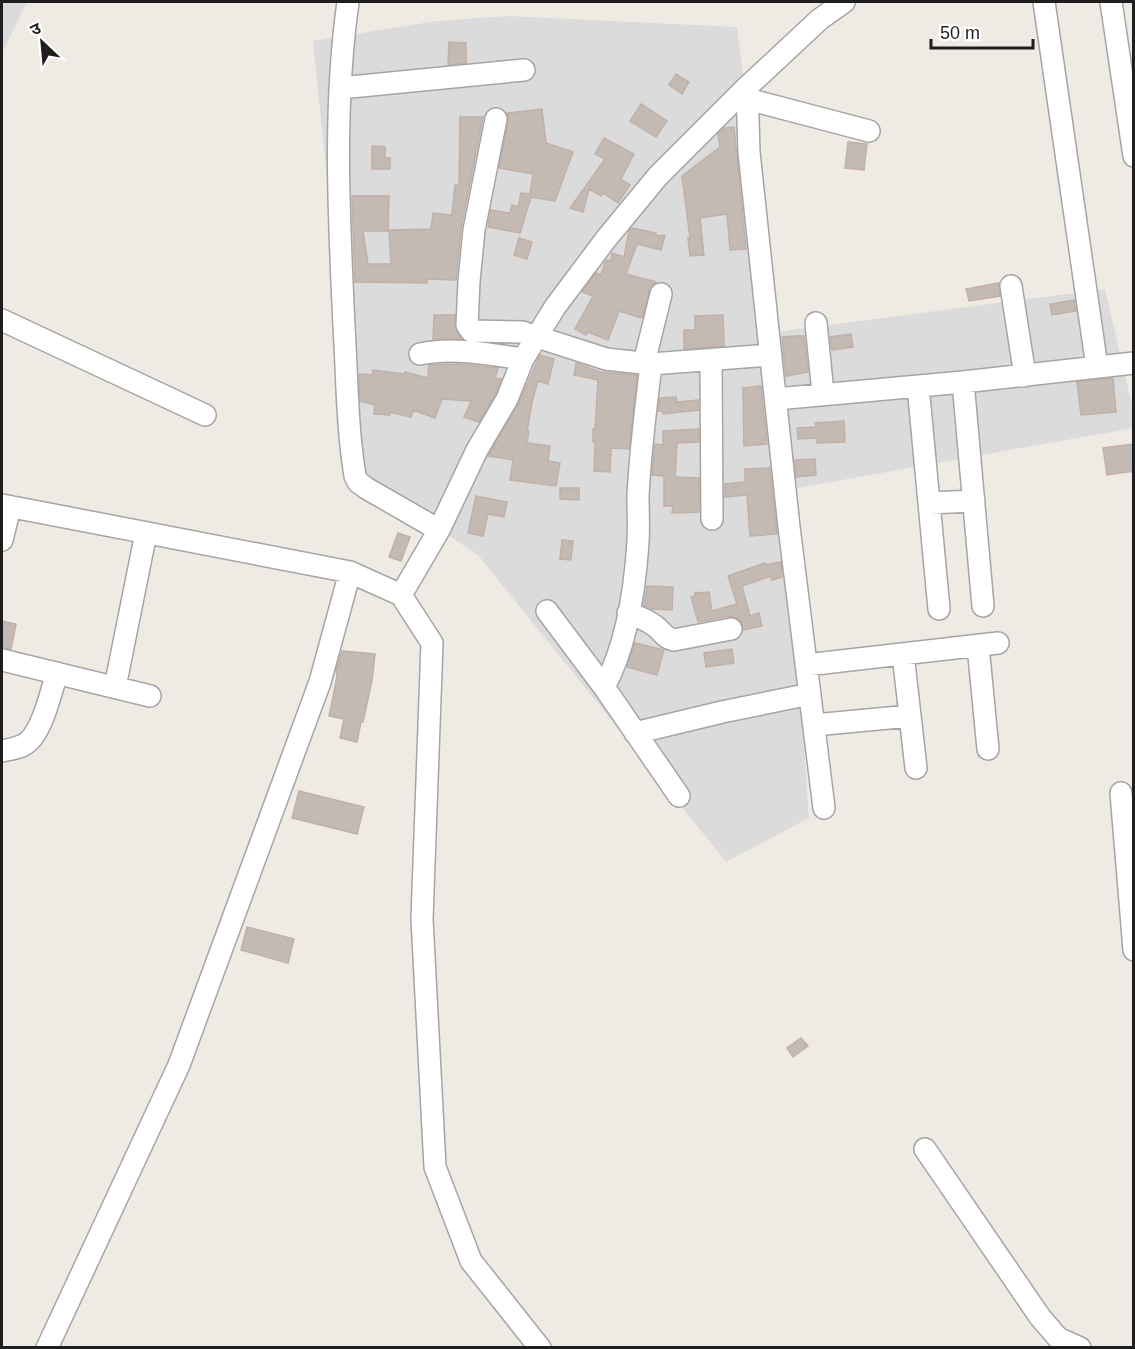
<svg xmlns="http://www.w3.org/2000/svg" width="1135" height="1349" font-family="Helvetica,'Noto Sans Devanagari',sans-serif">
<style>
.residential{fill:#dcdbdb}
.building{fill:#c4bab4;stroke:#c1b0a7;stroke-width:1.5}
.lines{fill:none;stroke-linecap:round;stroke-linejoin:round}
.minor-casing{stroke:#a5a5a5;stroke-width:24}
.minor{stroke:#fff;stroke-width:21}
</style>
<rect width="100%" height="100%" fill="#efebe4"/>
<path class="residential" d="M2,2H27L2,53Z
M508,16L737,27L776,332L1105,289L1133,410V428L786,490L809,818L726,862L478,555L357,475L313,41L436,21Z"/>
<path class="building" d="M449,42L466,43V63L448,65Z
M676,74L689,82L682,94L669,85Z
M641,104L667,121L656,137L630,121Z
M542,109L546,143L573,152L555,201L531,197L520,233L488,227L491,210L510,213L512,205L518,207L521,193L530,194L533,174L499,168L508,121L507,113Z
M460,117H483L461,228L456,280L427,279V283L355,282L352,196H389L388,231H363L368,264H391L389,230L431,229L433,213L452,215L455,185H459Z
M734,127L746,249L730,250L727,214L700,218L704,255L690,256L688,238H690L682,176L720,147L718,134L724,128Z
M604,138L634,154L621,179L630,185L618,203L603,193L601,196L589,189L583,212L570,208L605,159L595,154Z
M848,142L867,144L864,170L845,168Z
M372,146L385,147V158H390V169H372Z
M632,228L656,233V236L665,235L661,250L637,244L626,274L656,282L649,291L642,318L619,311L608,340L588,332L586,335L575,329L593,296L582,292L596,273L601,275L606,260L611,261L612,253L624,257L629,231Z
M519,238L532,242L527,259L514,255Z
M999,283L1000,296L969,301L966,289Z
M1074,300L1076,311L1052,315L1050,304Z
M434,315H455L454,325L461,339H433Z
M723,315L724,346L684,349V330H695V316Z
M851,334L853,347L832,350L830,337Z
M797,336H804L808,372L786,376L782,337Z
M540,355L554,359L548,384L538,381L532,402L527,431H529L527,443L550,446L548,461L560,463L556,486L510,480L513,460L488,456L518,405Z
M576,363L600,372L637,375L629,449L611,448L610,472L594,471L595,442H593V429H595L598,380L574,375Z
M458,364L498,368L495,378L501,379L496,393L479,422L464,417L471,401L442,399L435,418L413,410L411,417L390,412V415L374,414L375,405L360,401L359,374L372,375L373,370L405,374V372L428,378L429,365Z
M1113,378L1116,412L1081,415L1077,382Z
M761,386L767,444L744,446L743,388Z
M676,397L677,402L698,400L699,410L663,414V411H658L660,398Z
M844,421L845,442L817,443L816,438L798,439L797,428L816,427L815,423Z
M699,429V442L677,443L675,477L699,478V512L672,513L673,506H664V476L652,475L655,444L663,445V431Z
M1134,444V471L1107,475L1103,448Z
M815,459L816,475L796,477L795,460Z
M770,468L777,534L750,536L747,495L725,497V484L745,482V469Z
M560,488H579V500L560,499Z
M476,496L507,502L504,517L488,514L483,536L468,533Z
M398,533L410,537L401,561L389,557Z
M562,540L573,541L571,560L560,559Z
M781,562L782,577L772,580L771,576L742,586L750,616L759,613L762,626L743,630L740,620L729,616L698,622L691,597L695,596V593L709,592L712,611L737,604L728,576L765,563V565Z
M647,586L673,587L672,610L652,609L644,605Z
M2,621L16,624L11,649L2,648Z
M635,643L664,650L657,675L627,667Z
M732,649L734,663L706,667L704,653Z
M342,651L375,654L372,681L363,722H361L357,742L340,738L344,719L329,716L337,677L336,671Z
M299,791L364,807L357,834L292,818Z
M247,927L294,939L288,963L241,950Z
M801,1038L808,1046L793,1057L787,1048Z"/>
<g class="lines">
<g class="minor-casing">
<path id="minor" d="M348,2C333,108 339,219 344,326C347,376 347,427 355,476L358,482L366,488L439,530
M1044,2L1097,367
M1111,2L1134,156
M747,87L749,152L789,527L824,808
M340,88L524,70
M747,99L869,131
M496,119L474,230L469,281L467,325L471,331L522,332L606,359L651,364L771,355
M1011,286L1025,376
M2,320L205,415
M816,323L823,394
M420,354C455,347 488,354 523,359
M711,361L712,519
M644,363L661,294
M963,382L983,606
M918,386L939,609
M776,399L963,382L1134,363
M929,503L974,501
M2,505L350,572L401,595L432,643L422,919L435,1167L471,1261L540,1348
M2,540L10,507
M401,595L439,530L477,450L507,399L523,359L555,307L606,239L658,176L747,87L820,19L844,2
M547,611L604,687L679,796
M628,613C637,616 647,620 655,626C662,631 664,638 674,640L731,629
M978,646L988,749
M903,654L916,768
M2,660L150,696
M806,665L998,643
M115,687L146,533
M604,687C627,645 635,589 638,542C639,526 638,511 638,496C640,452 646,408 651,364
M814,725L910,716
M635,733L722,712L810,694
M2,751C11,749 22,748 29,741C43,728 51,692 57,673
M1121,793L1134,950
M925,1149L1040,1317L1058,1338L1080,1348
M47,1348L179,1065L320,682L350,572"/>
</g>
<use href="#minor" class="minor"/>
</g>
<rect width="1135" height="1349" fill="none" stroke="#1e1e1e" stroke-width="6"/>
<g transform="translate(42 42) rotate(334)" stroke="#ffffff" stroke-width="4.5" paint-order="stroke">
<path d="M0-4.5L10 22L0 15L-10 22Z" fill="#1e1e1e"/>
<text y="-9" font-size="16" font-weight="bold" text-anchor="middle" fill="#1e1e1e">उ</text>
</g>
<path d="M931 39v9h102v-9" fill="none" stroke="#1e1e1e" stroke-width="3"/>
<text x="940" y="39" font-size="18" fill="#1e1e1e" stroke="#ffffff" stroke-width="4.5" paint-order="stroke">50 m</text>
</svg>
